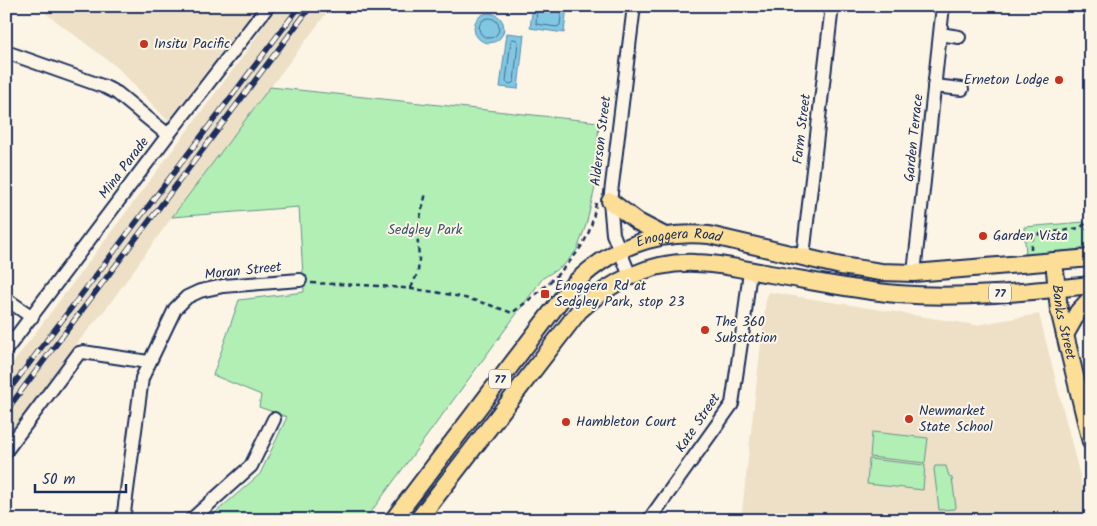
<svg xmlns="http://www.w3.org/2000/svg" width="1097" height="526" font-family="Kalam,sans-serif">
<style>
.built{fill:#ede0c7}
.green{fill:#b1efb5;stroke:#668f8a}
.water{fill:#81c7e2;stroke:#588aad}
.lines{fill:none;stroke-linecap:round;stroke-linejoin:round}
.shore{stroke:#446c93;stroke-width:1}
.minor-casing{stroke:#1b2f5e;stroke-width:16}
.major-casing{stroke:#1b2f5e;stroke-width:20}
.path{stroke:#1b2f5e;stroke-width:2.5;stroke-dasharray:5 4;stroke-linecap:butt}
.minor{stroke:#fcf5e5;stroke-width:12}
.major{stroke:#fcde96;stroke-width:16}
.rail-casing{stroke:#1b2f5e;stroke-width:5.5}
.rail{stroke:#fcf5e5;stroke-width:4;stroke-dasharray:11;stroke-linecap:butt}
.poi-dot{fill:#c8321e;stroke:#fcf5e5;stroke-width:2}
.labels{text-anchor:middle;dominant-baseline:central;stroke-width:4;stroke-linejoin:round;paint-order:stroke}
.shield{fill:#fcf5e5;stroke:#5e6a86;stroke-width:1}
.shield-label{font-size:12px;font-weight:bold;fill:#1b2f5e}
.poi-label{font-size:14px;fill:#1b2f5e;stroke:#fcf5e5;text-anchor:start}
.street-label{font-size:14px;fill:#1b2f5e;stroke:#fcf5e5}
.park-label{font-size:14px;fill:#39556f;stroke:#fcf5e5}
</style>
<rect width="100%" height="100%" fill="#fcf5e5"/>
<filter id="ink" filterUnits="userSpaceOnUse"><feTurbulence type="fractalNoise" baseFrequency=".02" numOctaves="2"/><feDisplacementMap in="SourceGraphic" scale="10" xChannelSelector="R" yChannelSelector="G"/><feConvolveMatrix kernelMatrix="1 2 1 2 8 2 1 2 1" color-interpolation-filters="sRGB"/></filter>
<g filter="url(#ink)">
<path class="built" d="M36,6H257L168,121L118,68Z
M277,6H332L172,217L108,306L79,341L6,438V372L244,55Z
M769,292L976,325L1039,314L1091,520H741L766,299Z"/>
<path class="green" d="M270,87L599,122L595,188L586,225L577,250L564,265L543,278L365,520H207L260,474L287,417L259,407L261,395L213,375L239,300L304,292L299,207L172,217Z
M1084,222L1085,229L1091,232V248L1026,255L1024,227Z
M872,432L928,438L925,463L870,457Z
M869,459L925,465L923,490L867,484Z
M935,466H946L949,476L952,478L956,507L955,509L939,510L934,469Z"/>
<path class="water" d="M533,6H567L564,33L530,28Z
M474 28a15 15 0 1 1 30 0a15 15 0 1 1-30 0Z
M507,33L524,35L518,89L500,87Z"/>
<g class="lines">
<path class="shore" d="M537,6L536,24L557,27L560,25L562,6
M479 28a10 10 0 1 1 20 0a10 10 0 1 1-20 0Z
M513,39L517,40L518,42L514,82L511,84L507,83L506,81L511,41Z"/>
<g class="minor-casing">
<path id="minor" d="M940,34L959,37
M6,52L105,87L117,93L168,135
M934,86L962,89
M803,256L832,6
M914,273L943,6
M630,276L613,234L610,201L634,6
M6,299L32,317
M6,350L168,135L268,6
M6,451L79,353L83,352L148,362
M123,520L142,378L175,309L187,297L200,291L223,286L300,280
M191,520L251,466L274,419
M649,520L732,404L743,329L750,270"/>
</g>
<g class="major-casing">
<g id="major">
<path d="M610,201L638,222L665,236"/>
<path id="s1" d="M1054,261L1059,310L1091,442"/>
<path d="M1065,335L1078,312L1091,298"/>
<path id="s2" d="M393,520L569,289C607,249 652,230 709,235L841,266L881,272L914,273L1091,258"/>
<path d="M418,520L579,311C610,282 650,261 695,263C720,263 745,270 770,274C812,281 855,290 897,294C962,299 1027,292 1091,285"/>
</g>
</g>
<path class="path" d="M1031,249V242L1034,235L1080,228L1091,219
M311,283C382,286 444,286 512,313C536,295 574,264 587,236C592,226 594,214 596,203
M411,288L418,272L419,259L417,230L426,193"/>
<use href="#minor" class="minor"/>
<use href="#major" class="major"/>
<g class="rail-casing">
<path id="rail" d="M6,394L300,6
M6,411L311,6"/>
</g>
<use href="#rail" class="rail"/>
</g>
</g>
<g class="poi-dot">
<circle cx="144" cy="44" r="5"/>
<circle cx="1059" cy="80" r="5"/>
<circle cx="983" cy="236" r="5"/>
<rect x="540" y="289" width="10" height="10" rx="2.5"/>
<circle cx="705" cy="330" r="5"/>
<circle cx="909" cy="419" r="5"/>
<circle cx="566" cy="422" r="5"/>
</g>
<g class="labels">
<g class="shield">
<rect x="989" y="283.5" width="22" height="19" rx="4"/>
<rect x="489" y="369.5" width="22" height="19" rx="4"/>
</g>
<g class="shield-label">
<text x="1000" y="293">77</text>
<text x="500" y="379">77</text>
</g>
<g class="poi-label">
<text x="154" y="44">Insitu Pacific</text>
<text x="1049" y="80" text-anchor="end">Erneton Lodge</text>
<text x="993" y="236">Garden Vista</text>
<text x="555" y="286">Enoggera Rd at<tspan x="555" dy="16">Sedgley Park, stop 23</tspan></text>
<text x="715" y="322">The 360<tspan x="715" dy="16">Substation</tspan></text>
<text x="919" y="411">Newmarket<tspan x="919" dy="16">State School</tspan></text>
<text x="576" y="422">Hambleton Court</text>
</g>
<g class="street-label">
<text transform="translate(802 129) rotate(-83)">Farm Street</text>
<text transform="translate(914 138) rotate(-84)">Garden Terrace</text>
<text transform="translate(601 141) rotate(-83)">Alderson Street</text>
<text transform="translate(124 168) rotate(-53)">Mina Parade</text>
<text stroke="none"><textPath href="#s2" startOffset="416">Enoggera Road</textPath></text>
<text transform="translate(243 271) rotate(-6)">Moran Street</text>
<text stroke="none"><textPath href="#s1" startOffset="62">Banks Street</textPath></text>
<text transform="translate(698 423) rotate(-56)">Kate Street</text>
</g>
<g class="park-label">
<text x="425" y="230">Sedgley Park</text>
</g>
</g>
<rect width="1097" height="526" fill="none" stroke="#fcf5e5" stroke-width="25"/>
<rect x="12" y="12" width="1072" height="501" fill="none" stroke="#1b2f5e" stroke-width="2" filter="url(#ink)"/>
<path d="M35 484v8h91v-8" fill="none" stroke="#1b2f5e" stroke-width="2.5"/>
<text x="42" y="484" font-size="15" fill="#1b2f5e" stroke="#fcf5e5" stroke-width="4" paint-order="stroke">50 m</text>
</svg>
